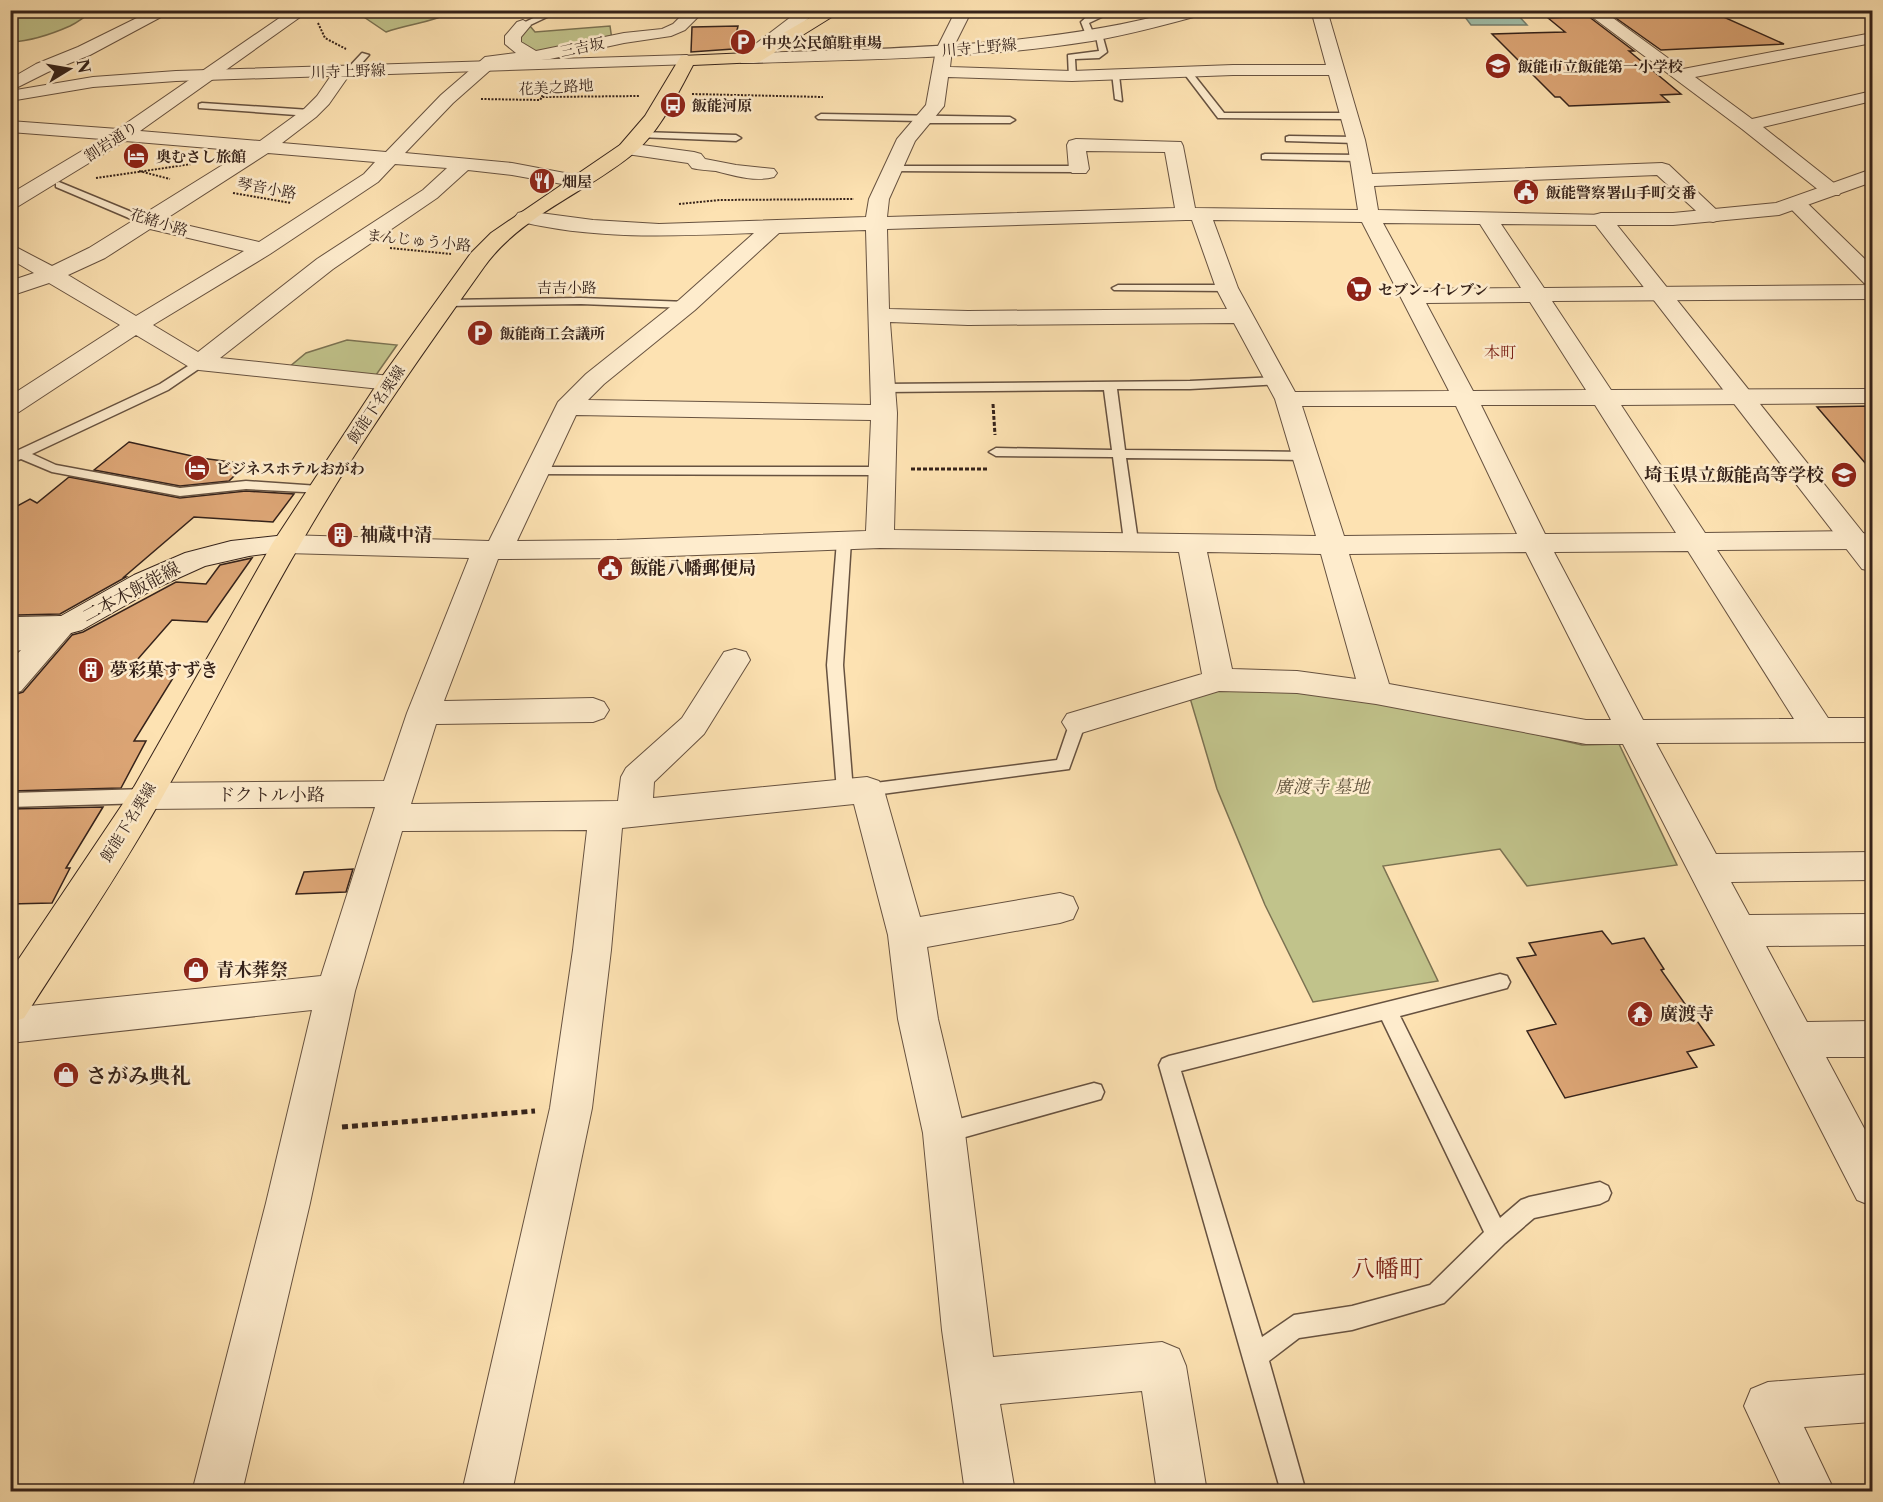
<svg xmlns="http://www.w3.org/2000/svg" width="1883" height="1502" font-family="'Libre Caslon Text','Noto Serif JP',serif">
<style>
.green{fill:#c1c38b;stroke:#7b7252;stroke-width:1.5}
.water{fill:#a0bea9;stroke:#758070;stroke-width:1.5}
.building{fill:#dca575;stroke:#35221a;stroke-width:1.5}
.lines{fill:none;stroke-linecap:round;stroke-linejoin:round}
.service-casing{stroke:#675240;stroke-width:3}
.minor-casing{stroke:#675240;stroke-width:2}
.tertiary-casing{stroke:#675240;stroke-width:2}
.secondary-casing{stroke:#35221a;stroke-width:2}
.primary-casing{stroke:#35221a;stroke-width:2}
.path-far2{stroke:#35221a;stroke-width:2;stroke-dasharray:2 1.5;stroke-linecap:butt}
.path-far1{stroke:#35221a;stroke-width:3;stroke-dasharray:4 2;stroke-linecap:butt}
.path{stroke:#35221a;stroke-width:5;stroke-dasharray:6 4;stroke-linecap:butt}
.service{fill:#feeccd;fill-rule:evenodd}
.minor{fill:#feeccd;fill-rule:evenodd}
.tertiary{fill:#feeccd;fill-rule:evenodd}
.secondary{fill:#feeccd;fill-rule:evenodd}
.primary{fill:#fde2b2;fill-rule:evenodd}
.labels{text-anchor:middle;dominant-baseline:central;stroke-width:5;stroke-linejoin:round;paint-order:stroke}
.far-poi-label{font-size:15px;font-weight:bold;fill:#35221a;stroke:#feeccd;text-anchor:start}
.far-street-label{font-size:15px;fill:#35221a;stroke:#feeccd}
.far-neighbourhood-label{font-size:16px;fill:#7a1f14;stroke:#feeccd}
.poi-label{font-size:18px;font-weight:bold;fill:#35221a;stroke:#feeccd;text-anchor:start}
.street-label{font-size:18px;fill:#35221a;stroke:#feeccd}
.park-label{font-size:18px;font-style:italic;fill:#5f523c;stroke:#feeccd}
.near-poi-label{font-size:21px;font-weight:bold;fill:#35221a;stroke:#feeccd;text-anchor:start}
.near-neighbourhood-label{font-size:24px;fill:#7a1f14;stroke:#feeccd}
</style>
<rect width="100%" height="100%" fill="#fde2b2"/>
<filter id="stains"><feTurbulence type="fractalNoise" baseFrequency=".00333" numOctaves="4"/><feColorMatrix values="0 0 0 0 .2 0 0 0 0 .09 0 0 0 0 .02 0 0 0 .5 -.17"/></filter>
<radialGradient id="worn" r=".72"><stop offset=".6" stop-color="#630" stop-opacity="0"/><stop offset="1" stop-color="#630" stop-opacity=".3"/></radialGradient>
<path class="green" d="M11,10H104V11C84,13 86,18 70,26C52,34 30,41 11,42Z
M449,10L452,12C431,23 408,24 386,32L355,11Z
M530,26L535,32L610,26L612,40L538,54L517,43L522,32Z
M347,340L397,345L376,375L288,368L306,353Z
M1231,684L1302,686L1457,716L1582,745L1619,744L1677,865L1527,886L1500,849L1383,866L1438,981L1313,1002L1265,905L1217,789L1190,698Z"/>
<path class="water" d="M1462,13H1516L1527,25H1471Z"/>
<path class="building" d="M1611,10H1708L1784,44L1661,50L1613,16L1618,15Z
M1588,16L1634,51H1629L1681,94L1661,95L1669,102L1569,106L1560,97H1555L1492,34L1565,32L1548,18Z
M738,26L733,49L691,52L692,27Z
M1872,406V471L1817,407Z
M129,442L201,458L246,464L229,481L180,486L94,470Z
M69,477L180,498L246,491L294,494L273,522L194,517L124,577H126L60,614L17,615L10,613V510L30,499L37,503Z
M252,558L207,622L172,620L130,668L178,670L134,741H146L121,788L10,791V696L23,692L72,635L83,632L176,582L206,584L220,565Z
M103,807L66,868H70L52,903L10,904V809Z
M353,869L346,892L296,894L304,872Z
M1602,931L1612,944L1644,938L1664,969L1661,970L1714,1045L1687,1052L1697,1067L1565,1098L1527,1031L1556,1024L1517,958L1536,955L1529,943Z"/>
<g class="lines">
<g class="service-casing">
<path id="service" d="M550,10H562L526,27L519,25Z
M1159,10L1108,14L1089,23L1094,35L1090,37L1086,35L1081,22C1099,3 1134,10 1159,10Z
M1166,10H1179L1189,15L1185,17Z
M1095,32L1102,34L1107,52L1099,58L1075,59L1076,76L1069,78L1068,55L1099,51Z
M362,53L369,55L353,73H347V69Z
M1187,69L1190,70L1224,113H1349L1354,116L1349,119L1218,118L1183,72Z
M1112,73L1119,75L1122,101L1115,99Z
M202,103L310,110L315,113L310,116L199,108V104Z
M821,114L1010,117L1015,120L1010,123H925L921,121L818,119L816,117Z
M641,132L736,135L741,138L736,141L638,137L636,135Z
M1289,136L1356,137L1361,140L1356,143L1286,141V137Z
M1265,154L1360,155L1365,158L1360,161L1262,159V155Z
M894,166H1079L1084,169L1079,172L891,171L889,169Z
M59,182L151,220L152,222L143,224L56,187V183Z
M1118,285H1227L1233,288L1227,291L1114,290L1112,288Z
M581,298L687,302L693,305L687,308L581,304L446,306L440,303L446,300Z
M199,359L203,360V366L168,390L32,454L56,465L180,488L246,481L319,486L326,490L324,493L246,489L180,496L52,472L21,459L10,463V454L160,384Z
M1277,377L1283,381L1281,384L1190,389H1117L1125,450L1306,452L1313,456L1306,460L1126,458L1138,541L1131,545L1124,541L1113,457L996,456L989,452L996,448L1112,450L1104,390L883,392L877,388L883,384L1190,381Z
M536,467H883L890,471L883,475L531,474L529,471Z
M844,537L851,541L843,665L853,791L851,796L845,797L839,796L837,791L827,665L837,541Z
M1078,716L1084,718L1086,722L1069,769L867,796L861,795L859,790L861,785L867,784L1057,760L1070,722L1072,718Z
M146,789L152,791L155,796L152,801L146,803L10,807V793Z
M1500,974L1507,976L1510,982L1507,988L1400,1016L1500,1218L1521,1200L1529,1197L1600,1182L1608,1186L1611,1193L1608,1200L1600,1204L1534,1218L1505,1243L1444,1303L1352,1330L1299,1338L1269,1361L1306,1492H1281L1159,1065L1162,1059L1169,1056ZM1382,1020L1484,1232L1430,1285L1352,1306L1294,1315L1262,1337L1181,1071Z
M1094,1083L1101,1085L1104,1092L1101,1099L1094,1101L944,1143L937,1140L934,1133L937,1126L944,1123Z"/>
</g>
<g class="minor-casing">
<path id="minor" d="M153,10H174L90,55L48,72L10,91V79L36,64L78,47Z
M291,10H310L140,131L260,141L304,109L317,96L337,67H349L352,71L329,104L316,117L282,143L386,152L441,95L485,57L516,53L505,44V36L517,22L523,20L531,25L521,37V42L536,51L624,33L662,29L673,24L687,10H705L685,30L671,36L624,43L550,59L496,65L453,103L405,153L512,163L586,177L589,181L586,185L579,187L512,175L468,170L437,198L333,269L220,358L390,376L399,378L402,383L399,388L390,390L199,370L191,368L136,335L19,412L10,414V396L120,325L49,283L10,296V281L34,273L10,259V244L52,266L89,248L245,151L125,141L17,207L10,209V194L102,139L10,132V121L118,129ZM268,153L375,162L364,174L259,242L164,220ZM395,164L447,168L423,190L317,259L198,352L153,325L270,254L378,182ZM150,229L244,251L136,316L68,275L105,258Z
M800,10H819L753,63H741L739,59L741,55Z
M956,10H972L952,50L950,67L1072,71L1233,65H1326L1311,10H1327L1365,140L1372,174L1662,163L1669,165L1723,216L1720,220L1713,222L1706,220L1657,175L1374,186L1378,210L1608,215L1611,219L1608,223L1601,225L1501,224L1544,288L1872,285V299L1552,301L1611,390L1872,389V403L1621,405L1705,533L1856,531L1866,534L1870,540L1866,546L1856,549L1717,550L1828,718H1872V742L1656,743L1716,854L1872,852V880L1731,882L1749,915L1872,914V945L1766,946L1807,1022L1872,1021V1057H1826L1872,1143V1206L1857,1200L1623,744H1586L1376,704L1297,693L1219,691L1078,734L1067,730L1062,722L1067,714L1202,674L1179,552L880,548L617,558L498,559L444,701L593,698L604,702L609,710L604,718L593,722L436,724L411,804L618,801L621,777L626,768L682,718L724,652L735,649L746,652L750,660L704,734L654,782L653,798L867,777L879,781L884,790L920,917L1060,893L1073,897L1078,908L1073,919L1060,923L927,947L938,1019L965,1133L993,1357L1162,1342L1179,1349L1186,1366L1207,1492H1157L1142,1391L1000,1404L1015,1492H965L942,1330L923,1133L898,1019L888,935L854,804L622,828L611,950L592,1108L512,1492H462L550,1108L573,950L587,830L402,831L355,991L310,1203L242,1492H192L266,1203L312,1010L10,1043V1008L321,976L375,807L146,809L134,805L129,796L134,787L146,783L384,781L407,713L469,558L286,553L276,550L272,544L276,538L286,535L489,541L558,402L586,374L679,300L754,233C676,236 594,240 518,221L515,217L518,213L525,211L593,220L659,224L866,217L869,199L897,139L926,105L936,50ZM1233,75H1329L1347,140L1358,210L1195,208L1183,146L1181,142L1076,139L1069,141L1067,145L1069,169L1072,173H1086L1089,169L1086,151L1165,152L1175,208L887,217L889,199L915,141L944,106L948,77L1072,81ZM1186,220H1192L1216,288L1227,309L968,311L889,309L887,229ZM1213,220L1362,222L1449,391L1295,392L1238,288ZM1383,223L1480,224L1521,288L1419,289ZM866,230L871,405L588,400L604,384L695,310L779,233ZM1530,302L1586,390L1473,391L1426,303ZM890,322L968,325L1234,323L1275,399L1316,536L894,530L897,413ZM1481,405H1595L1676,533L1545,534ZM1302,406H1456L1517,534L1344,536ZM576,415L871,420L866,531L617,540L517,541ZM1688,551L1794,719L1643,720L1554,552ZM1207,552L1321,554L1356,679L1297,671L1232,669ZM1526,552L1611,720H1586L1389,684L1349,554Z
M1583,10H1602L1683,69L1872,33V43L1695,77L1752,119L1872,91V101L1763,127L1839,187L1842,191L1839,195H1825L1742,129Z
M627,143L694,152L701,154L705,159L736,165L774,169L777,173L774,177C755,182 735,176 716,171C708,170 700,170 692,168L688,163L620,153L618,149L620,145Z
M1797,198L1804,200L1872,266V284L1864,283L1790,208L1787,204L1790,200Z
M60,616L71,619L75,626L71,633L21,691L10,694V662L21,650L10,653V630L40,617L49,619Z
M1872,1374V1422L1804,1427L1835,1492H1784L1744,1406L1751,1389L1768,1382Z"/>
</g>
<g class="tertiary-casing">
<path id="tertiary" d="M1182,10H1210L1208,13C1169,24 1131,34 1092,41C980,59 866,59 753,63L745,58L753,53C897,48 1042,48 1182,10Z
M687,55L695,60L693,64L176,81L93,87L10,101V91L93,77L176,71Z
M1872,169V182L1779,215L1673,225H1617L1872,544V571L1862,569L1591,219L1594,215L1601,213H1673L1776,203Z"/>
</g>
<g class="secondary-casing">
<path id="secondary" d="M286,535L296,538L300,544L296,550L249,556L205,566L154,589L82,630L60,636L10,637V617L61,616L134,575L185,553L231,541Z"/>
</g>
<g class="primary-casing">
<path id="primary" d="M823,10H843L759,62L693,65C677,95 660,131 634,153C586,193 521,215 484,267C420,357 356,447 301,543C251,628 208,717 159,803C118,876 69,947 24,1018L10,1023V972L134,787L272,544L381,378L471,253L491,233L620,145L645,116L681,56L749,53Z"/>
</g>
<path class="path-far2" d="M856,16L866,10
M318,23L325,38L346,49
M692,94L823,97
M542,97L545,83
M481,99L540,100L542,97L639,96
M139,171L170,179
M96,178L192,164
M233,193L291,203
M679,204L720,200L854,199
M390,248L451,254"/>
<path class="path-far1" d="M993,404L995,435
M911,469H987"/>
<path class="path" d="M342,1127L535,1111"/>
<use href="#service" class="service"/>
<use href="#minor" class="minor"/>
<use href="#tertiary" class="tertiary"/>
<use href="#secondary" class="secondary"/>
<use href="#primary" class="primary"/>
</g>
<defs>
<g id="parking-disc" transform="scale(1.35)"><circle r="9.5" fill="#8f2418" stroke="#feeccd"/><path d="M-3.5-5.5H1a3.5 3.5 0 0 1 0 7H-1V5.5H-3.5ZM-1-3.4V-.6H.8a1.4 1.4 0 0 0 0-2.8Z" fill="#fff"/></g>
<g id="school-disc" transform="scale(1.35)"><circle r="9.5" fill="#8f2418" stroke="#feeccd"/><path d="M0-5L7-2L0 1L-7-2ZM-4 1L0 2.5L4 1V4Q0 6-4 4Z" fill="#fff"/></g>
<g id="bus-disc" transform="scale(1.35)"><circle r="9.5" fill="#8f2418" stroke="#feeccd"/><path d="M-5-6H5V4H4V6H2V4H-2V6H-4V4H-5ZM-3.5-4V0h7V-4ZM-3.5 1.2v1.5H-2V1.2ZM2 1.2v1.5H3.5V1.2Z" fill="#fff"/></g>
<g id="hotel-disc" transform="scale(1.35)"><circle r="9.5" fill="#8f2418" stroke="#feeccd"/><path d="M-6-4.5h1.5V1H6V5H4.5V3h-9V5H-6ZM-4 0a1.8 1.8 0 1 1 3.6 0ZM.5 0V-2.5h3Q6-2.5 6 0Z" fill="#fff"/></g>
<g id="restaurant-disc" transform="scale(1.35)"><circle r="9.5" fill="#8f2418" stroke="#feeccd"/><path d="M-5-6h1v4h1v-4h1v4h1v-4h1v5L-1.5 .5V6h-2V.5L-5-1ZM5-6V6H3V1.5H1.5Q1.5-4 5-6Z" fill="#fff"/></g>
<g id="civic-disc" transform="scale(1.35)"><circle r="9.5" fill="#8f2418" stroke="#feeccd"/><path d="M-.6-6.5H3V-4.5H.6V-3L4-1V1h2V6H-6V1h2V-1L-.6-3ZM-1.2 2.5V6h2.4V2.5Z" fill="#fff"/></g>
<g id="supermarket-disc" transform="scale(1.35)"><circle r="9.5" fill="#8f2418" stroke="#feeccd"/><path d="M-6-5.5h2.5l.6 2H6L4.5 2H-2.5L-4.4-4H-6ZM-1.5 3.2a1.3 1.3 0 1 0 .1 0ZM3 3.2a1.3 1.3 0 1 0 .1 0Z" fill="#fff"/></g>
<g id="building-disc" transform="scale(1.35)"><circle r="9.5" fill="#8f2418" stroke="#feeccd"/><path d="M-4-6H4V6H1V3H-1V6H-4ZM-2.5-4.3h1.7v1.8h-1.7ZM.8-4.3h1.7v1.8H.8ZM-2.5-1h1.7V.8h-1.7ZM.8-1h1.7V.8H.8Z" fill="#fff"/></g>
<g id="shop-disc" transform="scale(1.35)"><circle r="9.5" fill="#8f2418" stroke="#feeccd"/><path d="M-5-2.5h2.3a2.7 3.5 0 0 1 5.4 0H5L5.5 6h-11ZM-1.5-2.5h3a1.5 2.3 0 0 0-3 0Z" fill="#fff"/></g>
<g id="temple-disc" transform="scale(1.35)"><circle r="9.5" fill="#8f2418" stroke="#feeccd"/><path d="M0-6L5-2H3V0L6.5 2.5H4V6H1.5V3h-3V6H-4V2.5H-6.5L-3 0V-2H-5Z" fill="#fff"/></g>
</defs>
<g fill-rule="evenodd">
<use href="#parking-disc" x="743" y="42"/>
<use href="#school-disc" x="1498" y="66"/>
<use href="#bus-disc" x="673" y="105"/>
<use href="#hotel-disc" x="136" y="156"/>
<use href="#restaurant-disc" x="542" y="181"/>
<use href="#civic-disc" x="1526" y="192"/>
<use href="#supermarket-disc" x="1359" y="289"/>
<use href="#parking-disc" x="480" y="333"/>
<use href="#hotel-disc" x="197" y="468"/>
<use href="#school-disc" x="1844" y="475"/>
<use href="#building-disc" x="340" y="535"/>
<use href="#civic-disc" x="610" y="568"/>
<use href="#building-disc" x="91" y="670"/>
<use href="#shop-disc" x="196" y="970"/>
<use href="#temple-disc" x="1640" y="1014"/>
<use href="#shop-disc" x="66" y="1075"/>
</g>
<g class="labels">
<g class="far-poi-label">
<text x="762" y="42">中央公民館駐車場</text>
<text x="1518" y="66">飯能市立飯能第一小学校</text>
<text x="692" y="105">飯能河原</text>
<text x="156" y="156">奥むさし旅館</text>
<text x="562" y="181">畑屋</text>
<text x="1546" y="192">飯能警察署山手町交番</text>
<text x="1378" y="289">セブン-イレブン</text>
<text x="500" y="333">飯能商工会議所</text>
<text x="216" y="468">ビジネスホテルおがわ</text>
</g>
<g class="far-street-label">
<text transform="translate(582 47) rotate(-12)">三吉坂</text>
<text transform="translate(979 47) rotate(-5)">川寺上野線</text>
<text transform="translate(348 71) rotate(-2)">川寺上野線</text>
<text transform="translate(556 87) rotate(-3)">花美之路地</text>
<text transform="translate(111 141) rotate(-33)">割岩通り</text>
<text transform="translate(267 188) rotate(10)">琴音小路</text>
<text transform="translate(159 222) rotate(17)">花緒小路</text>
<text transform="translate(419 240) rotate(6)">まんじゅう小路</text>
<text x="567" y="287">吉吉小路</text>
<text transform="translate(376 404) rotate(-56)">飯能下名栗線</text>
<text transform="translate(128 822) rotate(-58)">飯能下名栗線</text>
</g>
<g class="far-neighbourhood-label">
<text x="1500" y="352">本町</text>
</g>
<g class="poi-label">
<text x="1824" y="475" text-anchor="end">埼玉県立飯能高等学校</text>
<text x="360" y="535">袖蔵中清</text>
<text x="630" y="568">飯能八幡郵便局</text>
<text x="110" y="670">夢彩菓すずき</text>
<text x="216" y="970">青木葬祭</text>
<text x="1660" y="1014">廣渡寺</text>
</g>
<g class="street-label">
<text transform="translate(131 592) rotate(-28)">二本木飯能線</text>
<text x="271" y="795">ドクトル小路</text>
</g>
<g class="park-label">
<text x="1322" y="787">廣渡寺 墓地</text>
</g>
<g class="near-poi-label">
<text x="86" y="1075">さがみ典礼</text>
</g>
<g class="near-neighbourhood-label">
<text x="1387" y="1268">八幡町</text>
</g>
</g>
<rect width="1883" height="1502" fill="none" stroke="#fde2b2" stroke-width="36"/>
<rect x="12" y="12" width="1859" height="1478" fill="none" stroke="#35221a" stroke-width="3"/>
<rect x="18" y="18" width="1847" height="1466" fill="none" stroke="#35221a" stroke-width="1.5"/>
<g transform="translate(69 69) rotate(79)" stroke="#feeccd" stroke-width="4.5" paint-order="stroke">
<path d="M0-4.5L10 22L0 15L-10 22Z" fill="#35221a"/>
<text y="-9" font-size="16" font-weight="bold" text-anchor="middle" fill="#35221a">N</text>
</g>
<rect width="100%" height="100%" filter="url(#stains)"/>
<rect width="100%" height="100%" fill="url(#worn)"/>
</svg>
